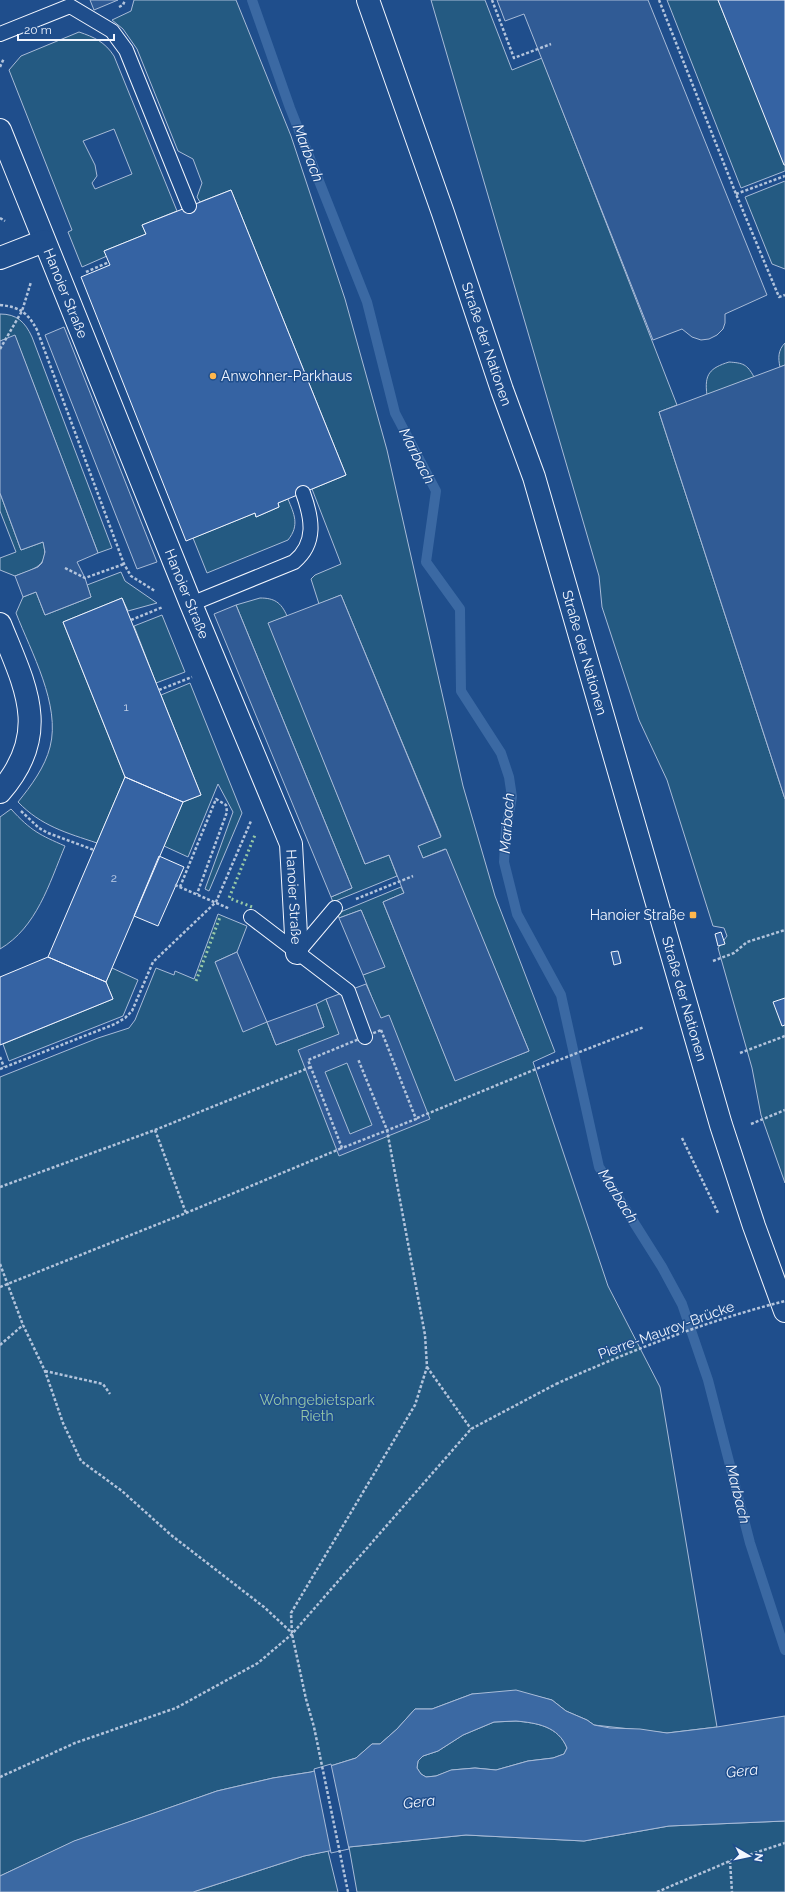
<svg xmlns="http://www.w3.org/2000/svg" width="785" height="1892" font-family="Raleway,sans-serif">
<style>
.green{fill:#245a82;stroke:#a8bbd7;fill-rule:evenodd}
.parking{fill:#305b95;stroke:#a8bbd7;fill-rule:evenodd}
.water{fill:#3b69a3;stroke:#a8bbd7;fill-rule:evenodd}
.pier{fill:#1f4e8c;stroke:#a8bbd7}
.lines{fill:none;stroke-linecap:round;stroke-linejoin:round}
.stream{stroke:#3b69a3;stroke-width:10}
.building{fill:#3563a3;stroke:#f2f6ff}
.lane-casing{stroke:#f2f6ff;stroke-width:16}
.street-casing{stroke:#f2f6ff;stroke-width:24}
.secondary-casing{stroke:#f2f6ff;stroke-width:24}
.path{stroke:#b3c4dc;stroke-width:2.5;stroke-dasharray:3 2;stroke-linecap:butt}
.lane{stroke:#1f4e8c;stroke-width:14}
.street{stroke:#1f4e8c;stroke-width:22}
.secondary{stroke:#1f4e8c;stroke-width:22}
.path-bridge{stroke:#b3c4dc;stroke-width:2.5;stroke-dasharray:3 2;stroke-linecap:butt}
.hedge{stroke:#97c8a6;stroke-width:3;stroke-dasharray:2 3;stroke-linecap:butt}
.poi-dot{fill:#ffb74d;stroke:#1f4e8c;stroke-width:1.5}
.labels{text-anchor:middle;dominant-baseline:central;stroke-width:3;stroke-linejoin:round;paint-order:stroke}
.number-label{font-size:12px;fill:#c3d1e8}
.street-label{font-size:14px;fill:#f2f6ff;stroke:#1f4e8c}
.poi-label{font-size:14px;fill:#f2f6ff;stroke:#1f4e8c;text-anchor:start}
.park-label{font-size:14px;fill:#97c8a6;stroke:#1f4e8c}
.water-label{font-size:15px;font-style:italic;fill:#f2f6ff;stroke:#1f4e8c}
</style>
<rect width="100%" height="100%" fill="#1f4e8c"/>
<path class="green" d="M134,0H236L291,136L345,299L387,450L463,786L495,896L555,1052L533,1062L608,1286L660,1387L717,1727L667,1733L594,1725L587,1720L566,1711L552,1700L536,1696L472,1694L432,1709H415L397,1729L380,1744H372L356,1758L311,1772L273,1778L217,1791L75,1841L0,1876V1077L98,1038L129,1028L135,1020L156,968L174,975L175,971L194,979L218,914L247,926L237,952L215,962L267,1022L276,1045L324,1027L316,1004L326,999L340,1034L380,1018L363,975L384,966L361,910L339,918L338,913L401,887L404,893L383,902L455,1080L529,1051L445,849L423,858L418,846L441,836L341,595L319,604L311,579L315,575L341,564L312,489L346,475L231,190L200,202L197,197L202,183L193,159L178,151L137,49L123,29L112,20L131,11Z
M431,0H485L512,70L542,58L677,405L659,412L785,799V1183L761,1115L752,1068L718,948L727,936L724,928L713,926L667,780L639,720L602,607L599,576Z
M667,0H718L785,165V171L741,188Z
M79,32C94,37 105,42 114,56L177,211L142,225L146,234L104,251L107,256L82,267L68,232L72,230L9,70L21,56ZM114,129L132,174L95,189L92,183L97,176L95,165L83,141Z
M785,181V269L772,264L745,197Z
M0,314C17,314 25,322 32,337L112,548L98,553L15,336L0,341Z
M785,343V365L780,367C778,358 778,350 785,343Z
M729,362C743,363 747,364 754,377L707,395C704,374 710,368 729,362Z
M0,493L21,550L43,542C50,566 34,569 15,576L0,570V558L16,552L0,511Z
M288,499C294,514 300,525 288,540L207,573L193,538L255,513L256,517L279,507L278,503Z
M121,572L125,581L157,603L128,611L122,598L63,622L125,777L97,843C67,833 41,826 18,802C31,786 45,767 50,747C61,705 31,652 16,613L23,597L36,592L45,615L91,597L87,585Z
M260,598C274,598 281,602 287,616L269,623L365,864L389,855L397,876L333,902L331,897L352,888L236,605Z
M162,615L185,672L156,683L134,626Z
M190,683L242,813L209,891L205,889L233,812L218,784L188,857L164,846L183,802L201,795L161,695Z
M11,809C31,831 40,835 65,846C49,884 37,927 0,949V817Z
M112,968L138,980L123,1016L9,1061L3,1044L113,999L106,982Z
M516,1721C537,1723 558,1726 567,1748L564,1754L553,1758L528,1761L496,1770L475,1768L452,1770L436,1776L426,1777L421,1774L417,1768L418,1761L423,1756L438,1751L463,1735L494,1722Z
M785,1821V1892H357L349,1847L466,1835L584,1841L669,1826Z
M328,1851L338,1892H193L304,1856Z"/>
<path class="parking" d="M90,0H118L94,10Z
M497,0H648L767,295L725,314V323L723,329L717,335L709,339L701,340L692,337L682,329L653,340L524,14L505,21Z
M64,327L157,562L137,569L45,335Z
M15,335L98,553L77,562L85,578L91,597L45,615L36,592L23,597L15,576L38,567L42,563L45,552L43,542L21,550L0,493V341Z
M785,365V799L659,412Z
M341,595L441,837L418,846L423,858L446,849L529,1051L455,1081L383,902L404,893L389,855L365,864L268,623Z
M236,605L352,888L331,897L214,614Z
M361,910L385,967L363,975L339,918Z
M237,952L267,1022L316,1004L324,1027L276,1045L267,1022L243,1032L215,962Z
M366,984L381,1018L389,1015L430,1119L339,1156L298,1050L339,1034L326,999ZM347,1063L372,1125L350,1134L325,1072Z"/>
<path class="water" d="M516,1690L552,1700L566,1711L587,1720L594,1725L610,1728L640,1729L667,1733L717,1727L785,1716V1821L669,1826L584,1841L466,1835L349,1847L304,1856L193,1892H0V1876L74,1841L217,1791L273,1778L311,1772L356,1758L372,1744H380L397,1729L415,1709H432L472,1694ZM516,1721C537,1723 558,1726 567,1748L564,1754L553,1758L528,1761L496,1770L475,1768L451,1770L436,1776L426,1777L421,1774L417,1768L418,1761L423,1756L438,1751L463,1735L494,1722Z"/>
<path class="pier" d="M331,1764L349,1849L331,1853L314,1769Z"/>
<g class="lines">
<path class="stream" d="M252,0L290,108L367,302L395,413L436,491L426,562L460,609L461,691L501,753L509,777L512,797L506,829L504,862L517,914L561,995L599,1167L662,1267L682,1304L708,1380L750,1543L785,1650"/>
</g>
<path class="building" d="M718,0H785V165H784Z
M231,190L346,475L278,503L279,507L256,517L255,513L186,541L81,277L110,265L104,251L146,234L142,225Z
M122,598L201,795L183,802L125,777L63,622Z
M125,777L183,802L106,982L48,957Z
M159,856L184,867L158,926L134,916Z
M721,932L725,944L718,946L715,934Z
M618,951L621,963L614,965L611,952Z
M48,957L106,982L113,999L0,1045V977Z
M785,998V1025L782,1026L773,1002Z"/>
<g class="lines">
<g class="lane-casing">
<path id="lane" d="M0,34L70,6L112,31L126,50L189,206
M191,604L294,562C317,543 312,518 303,493
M251,917L348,991L365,1037
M297,953L335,908"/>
</g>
<g class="street-casing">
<g id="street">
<path id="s1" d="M0,130L191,604L291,844L297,953"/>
<path d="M0,258L44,241"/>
<path d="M0,624C25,686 52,733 0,792"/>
</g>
</g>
<g class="secondary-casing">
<g id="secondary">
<path id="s2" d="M368,0L443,213L502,390L534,477L721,1125L754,1226L785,1311"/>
</g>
</g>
<path class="path" d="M492,0L514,58L551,44
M659,0L736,194L779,297L785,295
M119,7L123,5L125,0
M0,67L4,58
M736,194L785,176
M0,218L5,221
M86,272L109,262
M0,305C20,307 28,313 37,330L124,564L131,576L155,591
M0,349L22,311L31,282
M65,568L85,578L124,564
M131,620L163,607
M159,690L192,677
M21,811L39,828L48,833L94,850
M175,885L230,909
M180,887L216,799L226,805L227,812L197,894
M356,899L413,876
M713,961L734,953L747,942L785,930
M381,1030L416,1119L342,1148L308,1060Z
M740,1053L785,1036
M0,1057L4,1067
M0,1069L115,1024L125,1018L132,1011L153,962L216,902L251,821
M417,1118L541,1067L644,1027
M751,1124L785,1110
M155,1130L186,1213
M682,1138L718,1213
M0,1187L155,1130L311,1067
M0,1264L23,1325L45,1371L63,1423L81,1461L122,1491L171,1535L264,1607L292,1633
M0,1287L186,1213L342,1148
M0,1345L23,1325
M427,1367L471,1429
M45,1371L103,1384L110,1394
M0,1777L75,1743L176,1708L258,1663L292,1634L471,1429L556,1384
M730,1861L732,1892
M348,1892L314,1727L306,1699L292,1634L291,1613L415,1405L427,1367L425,1335L387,1130L358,1059
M657,1892L730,1861L785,1843"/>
<use href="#lane" class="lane"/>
<use href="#street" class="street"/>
<use href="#secondary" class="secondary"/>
<path class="path-bridge" d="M556,1384C630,1351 706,1321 785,1301"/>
<path class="hedge" d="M252,907L229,898L255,835
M196,981L220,917"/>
</g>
<g class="poi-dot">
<circle cx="213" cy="376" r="4"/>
<rect x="689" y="911" width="8" height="8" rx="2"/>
</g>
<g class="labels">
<g class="number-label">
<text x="126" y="707">1</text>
<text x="114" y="878">2</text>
</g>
<g class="street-label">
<text stroke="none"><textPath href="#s1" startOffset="176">Hanoier Straße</textPath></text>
<text stroke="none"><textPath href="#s2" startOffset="364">Straße der Nationen</textPath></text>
<text stroke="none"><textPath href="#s1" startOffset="500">Hanoier Straße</textPath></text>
<text stroke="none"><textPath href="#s2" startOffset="688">Straße der Nationen</textPath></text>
<text stroke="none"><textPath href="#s1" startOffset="824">Hanoier Straße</textPath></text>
<text stroke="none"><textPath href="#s2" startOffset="1048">Straße der Nationen</textPath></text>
<text transform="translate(666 1330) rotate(-20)">Pierre-Mauroy-Brücke</text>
</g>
<g class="poi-label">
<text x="221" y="376">Anwohner-Parkhaus</text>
<text x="685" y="915" text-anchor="end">Hanoier Straße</text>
</g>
<g class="park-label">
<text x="317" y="1400">Wohngebietspark<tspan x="317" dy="16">Rieth</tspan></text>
</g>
<g class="water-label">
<text transform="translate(308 153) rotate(69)">Marbach</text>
<text transform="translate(417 456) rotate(63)">Marbach</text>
<text transform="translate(507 823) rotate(-86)">Marbach</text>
<text transform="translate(618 1196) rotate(58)">Marbach</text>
<text transform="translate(738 1494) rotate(76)">Marbach</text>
<text transform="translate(742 1771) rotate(-6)">Gera</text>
<text transform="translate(419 1802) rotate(-6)">Gera</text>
</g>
</g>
<g transform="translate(749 1856) rotate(99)" stroke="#1f4e8c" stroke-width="3" paint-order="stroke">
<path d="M0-3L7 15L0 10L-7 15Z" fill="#f2f6ff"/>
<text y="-6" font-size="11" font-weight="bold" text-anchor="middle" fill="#f2f6ff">N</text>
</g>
<path d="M18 34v6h96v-6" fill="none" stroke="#f2f6ff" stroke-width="2"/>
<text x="24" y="34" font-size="12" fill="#f2f6ff" stroke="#1f4e8c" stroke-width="3" paint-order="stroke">20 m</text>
</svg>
